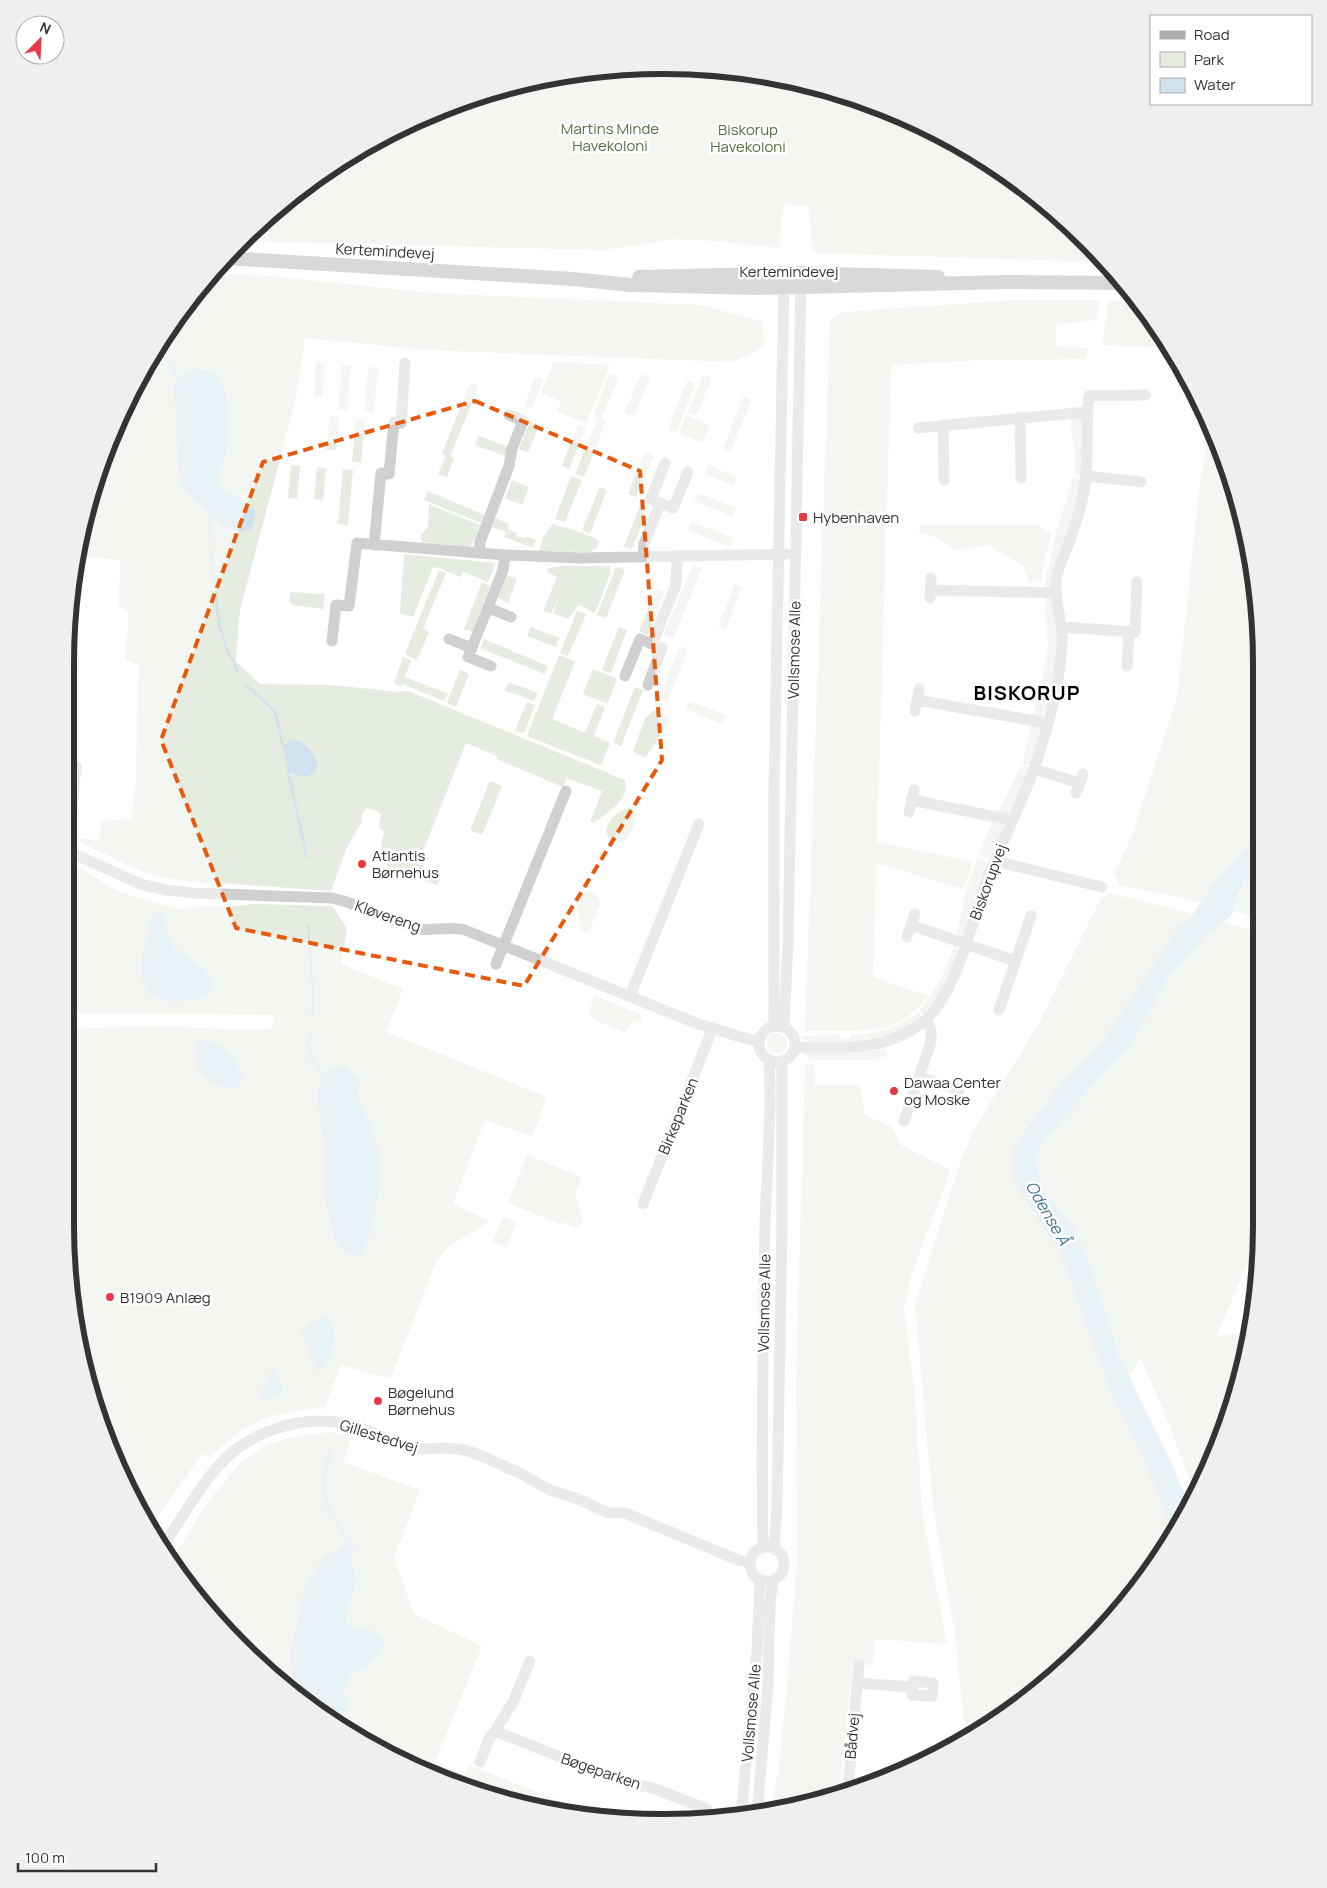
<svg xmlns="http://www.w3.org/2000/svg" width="1327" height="1888" font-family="Manrope,sans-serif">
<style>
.green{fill:#e6ecdf;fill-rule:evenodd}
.water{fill:#cfe2ee}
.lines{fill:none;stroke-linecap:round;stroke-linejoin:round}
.stream{stroke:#cfe2ee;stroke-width:2.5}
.minor{stroke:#d0d0d0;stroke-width:11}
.major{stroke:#ababab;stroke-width:14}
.marked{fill:none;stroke:#e8590c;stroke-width:4;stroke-dasharray:10 6;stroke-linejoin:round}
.poi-dot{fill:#e63946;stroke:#fff;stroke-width:2}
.labels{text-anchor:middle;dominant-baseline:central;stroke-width:5;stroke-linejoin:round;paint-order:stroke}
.park-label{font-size:15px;fill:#56703f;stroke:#fff}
.street-label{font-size:15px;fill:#333;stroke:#fff}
.poi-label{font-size:15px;fill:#333;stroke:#fff;text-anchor:start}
.water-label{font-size:16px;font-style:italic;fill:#3f7597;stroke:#fff}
.district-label{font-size:20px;font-weight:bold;letter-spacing:1px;fill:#000;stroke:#fff}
.rim{fill:none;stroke:#333;stroke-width:6}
</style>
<rect width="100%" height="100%" fill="#fff"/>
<path class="green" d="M664,65L781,77L893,111L996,166L1087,240L1105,262L813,253L808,206L784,204L779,248L715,241L677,239L604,250L240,241L331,166L435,110L547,76Z
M211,274L270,276L432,293L700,305L762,321L765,347L732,362L428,350L305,338L296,399L240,610L236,661L260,684L332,685L398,692L408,691L625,780C630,801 608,812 593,823L590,822L602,791L567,778L563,787L497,759V756L466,743L418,864L441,875L437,885L386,865C379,858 381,841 384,832L379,827L381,815L377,811L367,808L362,813L361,823L347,847L331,891L177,880L145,873L72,838L99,840L101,821L131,819L136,783L138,665L125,660L129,614L119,605L120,560L76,556V547L127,399L189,299ZM193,369H206L222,461L217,481L225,491L238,498L235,531L220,525L183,490L177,378Z
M1016,300H1100L1097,316L1092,321L1055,324L1057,347L1088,348L1086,359L983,360L891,365L877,842L973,862L963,889L876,863L873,977L928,996C918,1008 907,1020 891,1026C871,1033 827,1030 805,1031L830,320L843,312Z
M1108,301H1139L1169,348L1102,345Z
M316,362L325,364L322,397H314Z
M554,362L610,365L586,423L557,412L561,401L541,393Z
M342,365L351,366L347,410L338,409Z
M368,367L378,368L374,412L365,411Z
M610,373L619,377L601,419L606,421L584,477L575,474L598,418L593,416Z
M641,374L650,377L634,416L625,412Z
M703,375L712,378L696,416L688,413Z
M535,377L543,380L532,409L524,406Z
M687,381L695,384L676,433L668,429Z
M470,383L479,386L450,456L454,458L447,477L438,474L446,456L442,454Z
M743,397L751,400L730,452L723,449Z
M686,415L710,425L703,443L679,433Z
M330,416L339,417L336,450L326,449Z
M1079,417L1084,421L1083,475L1074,474C1078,456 1070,437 1071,418Z
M356,419H365L361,463L352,462Z
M530,421L539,425L528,453L519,449Z
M578,424L586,427L569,469L562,466Z
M1209,426L1251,547L1262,663V829L1216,881L1201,902L1120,885L1114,874L1132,835L1177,698L1199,490Z
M479,436L508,447L505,456L475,445Z
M645,451L654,455L636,497L628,494Z
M291,465L300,466L297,499L288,498Z
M708,465L737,477L733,485L705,474Z
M317,467L326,468L323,501L314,499Z
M343,469L353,470L348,525L338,524Z
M571,476L582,480L565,522L555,519Z
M1073,477L1082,478L1081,490L1050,586L1044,587L1056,533Z
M512,480L529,487L522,505L505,498Z
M600,487L607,490L590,533L582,530Z
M428,491L484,515L481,523L424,500Z
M698,493L736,508L732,516L694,501Z
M429,504L480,525L473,543L469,547L423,542L421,539V535L428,527Z
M641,504L649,506L632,549L624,546Z
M495,518L509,524L508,529L517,533L516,536L526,538L527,536L536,540L533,548L504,537L506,532L492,527Z
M691,522L734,538L730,547L688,530Z
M553,524L588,535L599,541L597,548L590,552L539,551L544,536Z
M920,525H1037L1051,534L1041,579L1029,582L1023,566L989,545L956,550L938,538L919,533Z
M404,554L496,563L488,582L463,572L460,577L439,568L433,567L413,617L400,613Z
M693,565L702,568L673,639L663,635Z
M562,566H610V574L595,613L579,605L568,619L553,613L559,596L551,614L543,611L557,577L547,572L549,568Z
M616,567L625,570L606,618L597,615Z
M439,570L446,573L423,629L429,632L417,660L405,654Z
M507,575L517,579L508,603L498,598Z
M482,582L490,586L472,632L464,629Z
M735,584L742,587L726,629L718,626Z
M656,589L665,592L648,635L639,631Z
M290,592L325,594L323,609L292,605L289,600Z
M1045,596L1054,599C1058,629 1057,658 1051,688C1049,699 1048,708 1041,717L1033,716L1048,648Z
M577,611L586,614L568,656L560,653Z
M531,627L559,638L556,647L527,636Z
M619,627L627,630L611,673L602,670Z
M484,639L548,666L545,674L480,648Z
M680,646L688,649L667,702L659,698Z
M559,655L575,662L552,719L585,733L597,704L605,707L594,736L610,743L601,765L527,736Z
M403,657L411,660L405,677L448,694L444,701L402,684L401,687L394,684Z
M593,669L617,679L607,704L583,694Z
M460,670L469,674L456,707L447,703Z
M509,682L538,693L534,701L505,690Z
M635,687L643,690L621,746L613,743Z
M689,701L726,715L722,724L686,709Z
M527,702L535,705L524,733L515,731Z
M653,711C662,710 667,715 668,724L645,758L633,751L645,719Z
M1032,723L1038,725L1042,730L1030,766L1022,763Z
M1021,765L1030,768L1011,813L1007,815L998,813Z
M490,781L502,786L482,835L470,830Z
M633,807L636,810C637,820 631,839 621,843L611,841L606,833C606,821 620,808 633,807Z
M993,821L1003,823L1005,827L991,860L979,855Z
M978,858L988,862L965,935L960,938L956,936L965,893Z
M65,863L87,872L117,891L181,910L199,907H227L254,904L332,906L347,928L341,964L403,989L386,1032L547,1097L532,1136L485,1120L453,1204L490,1221L450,1246L437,1260L390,1379L341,1365L325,1407C302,1410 275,1412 253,1424C237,1432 224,1445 210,1457L202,1454L150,1528L111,1454L85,1380L65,1224V1029L155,1026L244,1030L272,1029L274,1015L65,1013Z
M1262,864V920L1235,911C1238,890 1247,878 1262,864Z
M587,891L597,895L601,903L589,931L585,934L581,931L576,903L578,896Z
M1109,893L1193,914L1178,927L1101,1043L1063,1081L1023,1131L1016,1144L1053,1240L1059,1251L1111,1394L1144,1459L1173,1534L1161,1557L1086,1648L996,1722L972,1736L964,1725L955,1634L933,1508L915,1305L956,1174L973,1131L1039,1023L1100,900Z
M1221,921L1262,933V1224L1261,1232L1216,1337L1246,1331L1253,1315L1250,1342L1216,1454L1195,1494L1160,1402L1140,1357L1129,1378L1125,1370L1071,1223L1046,1193L1042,1183L1036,1164L1037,1155L1044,1139L1127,1048C1142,1027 1151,1002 1166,981C1181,958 1200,939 1221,921Z
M955,944L959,949C951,973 941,995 923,1014L920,1010C937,990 946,969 955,944Z
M595,996L640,1014L642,1020L634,1021L624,1032L593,1019L589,1010Z
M918,1012L922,1017C887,1044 851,1041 809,1041L802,1039V1036L840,1035L841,1039H850V1035C876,1034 897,1028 918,1012Z
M767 1043a10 10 0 1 1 20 0a10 10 0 1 1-20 0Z
M885,1049L887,1056L874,1060H818L810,1059L805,1054V1053L867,1052Z
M805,1064L815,1065V1085H860L865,1115L892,1127L901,1145L951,1170L911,1276L904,1310L915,1391L922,1511L947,1644L874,1639L873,1665L853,1663L839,1792L780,1812H771L779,1765L789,1663L797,1559L796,1381Z
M527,1155L582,1177L575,1194L583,1220L579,1229L561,1222L560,1224L508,1203Z
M503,1217L517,1222L506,1248L493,1242Z
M330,1432L353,1436L343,1462L420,1490L394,1558L414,1614L482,1646L435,1761L465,1774L469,1765L604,1819L586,1818L434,1777L364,1743L269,1675L170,1562C195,1525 228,1461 270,1444C289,1436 311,1435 330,1432Z"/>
<path class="water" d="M193,369C202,369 211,370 218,377C228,390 230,423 228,439C227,453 221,467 217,481L225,491L238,498L255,511L254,522L250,530L235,531L220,525L183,490L179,476L174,386L177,378Z
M292,739C307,741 314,753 318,767L314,773L305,777L288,772L283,746Z
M1262,829V864L1244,883L1239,892L1233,914L1206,934L1165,982L1137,1034L1127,1048L1044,1139L1037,1155L1036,1164L1042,1183L1046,1193L1071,1223L1089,1261L1118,1353L1175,1471L1189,1505L1173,1534L1144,1459L1111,1394L1059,1251L1018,1189L1013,1177L1011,1162L1015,1146L1024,1131L1063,1081L1101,1043L1178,927L1191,917L1211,887Z
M157,910C170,915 166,937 174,947C178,951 185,955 189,958C199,965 213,973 213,986C213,990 209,994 207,996C200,1000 189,1000 181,1001C146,1004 138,985 143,953C146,939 147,921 157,910Z
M203,1039C221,1042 241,1062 242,1081C240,1083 239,1086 236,1087C217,1096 177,1057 203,1039Z
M338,1065L346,1068L362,1083L358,1089L359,1096C365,1114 374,1132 378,1151C384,1177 374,1228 363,1253L355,1257L345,1253L335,1241L324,1193V1147L318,1101V1090L323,1076L329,1070Z
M324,1314C341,1323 334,1364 318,1371L316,1370L301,1331Z
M273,1368L275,1369L283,1390L282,1394L261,1401L258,1398Z
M350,1538L353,1543L352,1564L355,1573L354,1592L345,1616L347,1625L362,1631L370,1630L378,1635L384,1643C378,1658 367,1668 351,1673C345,1686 341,1693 349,1706L340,1717L339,1724L294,1692L290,1654L305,1587L324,1557L341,1549L347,1539Z"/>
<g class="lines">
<path class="stream" d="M157,351C168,358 173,365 177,378
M210,540V517
M210,550L219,623L226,647L238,671
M246,685L275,711L283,746
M288,772L303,839L306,857
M308,925L313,995L312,1015
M311,1031C304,1049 313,1062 323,1076
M331,1451C327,1464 321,1480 324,1493C326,1509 339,1525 347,1539"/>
<path class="minor" d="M1020,417L1021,478
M943,425L944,480
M918,428L1087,412
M665,463L651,499L673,508L688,472
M1087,476L1141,482
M374,545L381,473L389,474L394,422L401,423L405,363
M479,553L480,542L509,466L512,449L523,421L509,415
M643,557L644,544L660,503
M931,590L1057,593
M930,598L931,578
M488,608L511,617
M1061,627L1135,632L1137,582
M449,639L472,648
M332,641L336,605L349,606L357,543L505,555L580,558L786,554
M652,644L676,585L677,556
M65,660L72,661L68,726L70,734L67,765L76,766L72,810
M491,666L468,657L503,570L505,555
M1127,666L1129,631
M625,676L640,639L662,648L648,685
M917,700L1047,723
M915,711L919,689
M1034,769L1079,783
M1076,793L1083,774
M911,800L1012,820
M909,812L914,790
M65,850L143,885L167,890L192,893L332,898L344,901L418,929C434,931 449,926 465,930L698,1024C719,1029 739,1038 759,1041
M995,861L1102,887
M911,925L1015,961
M907,937L915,914
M496,964L566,791
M630,996L699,824
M999,1010L1031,916
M774,1026V789L784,280
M759 1044a18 18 0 1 1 36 0a18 18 0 1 1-36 0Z
M784,1027L788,942L801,279
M795,1047C841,1047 886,1053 924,1021C955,995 971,927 984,888C1001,841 1027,796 1041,748C1051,715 1062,673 1062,638C1062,619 1054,598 1056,579C1058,568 1064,556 1068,545C1074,529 1080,513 1083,496C1090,463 1085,429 1089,396L1146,395
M919,1077L959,1090
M904,1121L931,1042V1030L926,1019
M643,1204L713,1027
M750 1564a17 17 0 1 1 34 0a17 17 0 1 1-34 0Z
M763,1547C761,1439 763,1330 765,1222C767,1168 772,1113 769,1059
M161,1548C178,1525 192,1499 210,1476C241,1434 297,1413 348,1424C369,1429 388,1441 408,1447C425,1452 440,1446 457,1449C475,1451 493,1461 510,1469C524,1474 534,1482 547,1488C556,1493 566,1495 575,1498C587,1502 598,1510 610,1513C615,1513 621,1513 625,1513L738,1560L750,1562
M774,1548L777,1508L782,1225V1061
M530,1661L514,1700L495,1731L623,1782L653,1788L707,1809
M857,1683L912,1687L913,1681L933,1683L932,1696L912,1695V1687
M480,1762L489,1739L495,1731
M848,1789L859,1665
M757,1814L768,1685L770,1603L773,1580
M741,1815L757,1651L760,1580
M671,1819L678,1822"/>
<path class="major" d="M225,258L573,279L630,285L758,288L1006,282L1124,283
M639,277L801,273L938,277"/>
</g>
<path d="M0 0H1327V1888H0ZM475,401L640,471L662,760L524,986L236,928L161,740L263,462Z" fill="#fff" fill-opacity=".55" fill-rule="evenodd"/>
<path class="marked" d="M475,401L640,471L662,760L524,986L236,928L161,740L263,462Z"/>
<g class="poi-dot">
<rect x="798" y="512" width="10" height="10" rx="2.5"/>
<circle cx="362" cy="864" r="5"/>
<circle cx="894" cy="1091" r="5"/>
<circle cx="110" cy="1297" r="5"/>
<circle cx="378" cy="1401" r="5"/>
</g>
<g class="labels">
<g class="park-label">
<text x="610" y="128">Martins Minde<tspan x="610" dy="17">Havekoloni</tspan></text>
<text x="748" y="129">Biskorup<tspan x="748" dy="17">Havekoloni</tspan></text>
</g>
<g class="street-label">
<text transform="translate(385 251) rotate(3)">Kertemindevej</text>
<text x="789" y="271">Kertemindevej</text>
<text transform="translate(794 650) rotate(-89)">Vollsmose Alle</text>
<text transform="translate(988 882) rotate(-70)">Biskorupvej</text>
<text transform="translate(388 916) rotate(19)">Kløvereng</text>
<text transform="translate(678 1116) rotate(-68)">Birkeparken</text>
<text transform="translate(764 1303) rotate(-89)">Vollsmose Alle</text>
<text transform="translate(379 1436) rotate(17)">Gillestedvej</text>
<text transform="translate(751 1713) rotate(-85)">Vollsmose Alle</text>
<text transform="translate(852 1736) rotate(-85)">Bådvej</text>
<text transform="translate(601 1771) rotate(19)">Bøgeparken</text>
</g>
<g class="poi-label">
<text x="813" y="517">Hybenhaven</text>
<text x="372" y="855">Atlantis<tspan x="372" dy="17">Børnehus</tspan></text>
<text x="904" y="1082">Dawaa Center<tspan x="904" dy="17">og Moske</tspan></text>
<text x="120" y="1297">B1909 Anlæg</text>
<text x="388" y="1392">Bøgelund<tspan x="388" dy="17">Børnehus</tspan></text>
</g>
<g class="water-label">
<text transform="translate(1048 1213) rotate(60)">Odense Å</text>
</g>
<g class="district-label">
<text x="1027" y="692">BISKORUP</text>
</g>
</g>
<path d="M0 0H1327V1888H0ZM663 74H664A589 589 0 0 1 1253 663V1225A589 589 0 0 1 664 1814H663A589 589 0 0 1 74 1225V663A589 589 0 0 1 663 74Z" fill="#efefef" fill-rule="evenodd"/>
<path class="rim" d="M663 74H664A589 589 0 0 1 1253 663V1225A589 589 0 0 1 664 1814H663A589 589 0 0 1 74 1225V663A589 589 0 0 1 663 74Z"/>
<rect x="1150" y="15" width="162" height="90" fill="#ffffff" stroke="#adadad"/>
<rect x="1160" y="31" width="25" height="8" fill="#ababab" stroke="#adadad"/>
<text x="1194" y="40" font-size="15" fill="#333333">Road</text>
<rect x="1160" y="52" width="25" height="15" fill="#e6ecdf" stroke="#adadad"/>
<text x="1194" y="65" font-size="15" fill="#333333">Park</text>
<rect x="1160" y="78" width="25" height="15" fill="#cfe2ee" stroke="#adadad"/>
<text x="1194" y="90" font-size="15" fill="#333333">Water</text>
<g transform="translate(40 40) rotate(24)"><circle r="24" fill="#ffffff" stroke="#adadad"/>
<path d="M0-4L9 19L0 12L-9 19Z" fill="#e63946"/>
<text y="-8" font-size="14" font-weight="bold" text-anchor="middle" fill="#333333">N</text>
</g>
<path d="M18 1863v8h138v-8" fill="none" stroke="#333333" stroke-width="2.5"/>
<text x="25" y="1863" font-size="15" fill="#333333" stroke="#ffffff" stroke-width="4" paint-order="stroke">100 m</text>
</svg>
